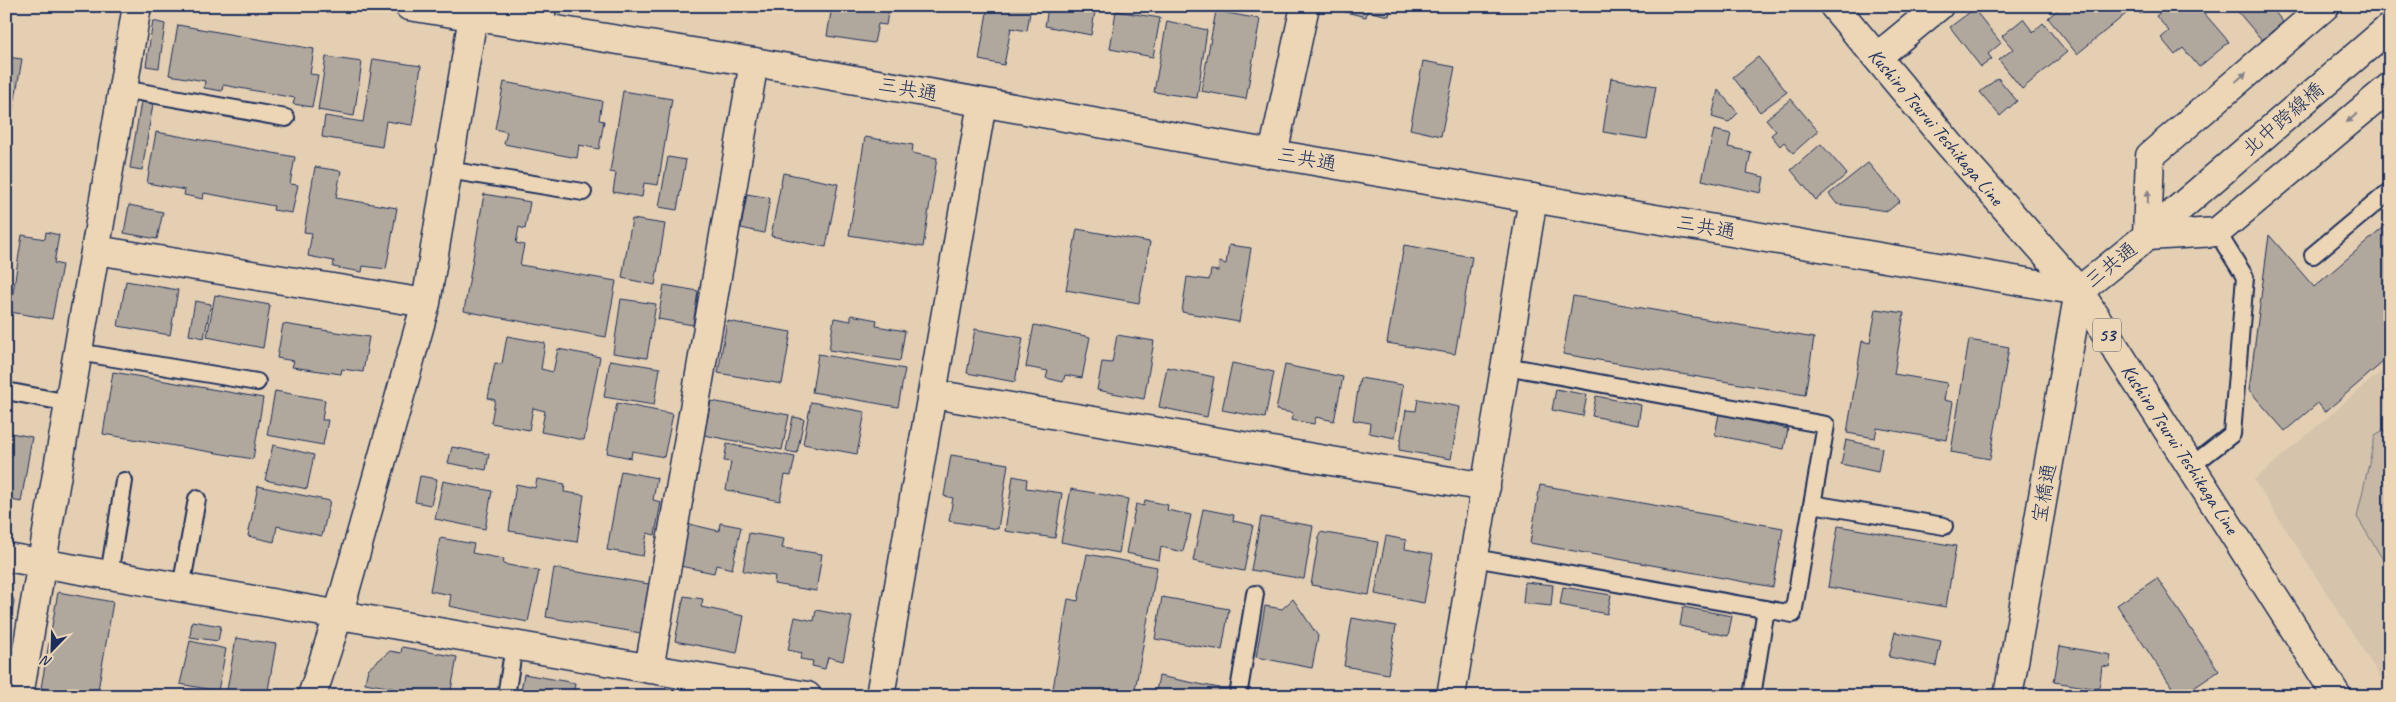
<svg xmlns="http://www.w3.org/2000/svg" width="2396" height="702" font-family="Caveat,'Klee One',sans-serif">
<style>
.built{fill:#d5c3ac}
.green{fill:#c6b8a5;stroke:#707482}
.building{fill:#b1a89d;stroke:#1b2f5e}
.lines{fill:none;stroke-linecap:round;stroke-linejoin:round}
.service-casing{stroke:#1b2f5e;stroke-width:20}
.minor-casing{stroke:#1b2f5e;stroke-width:31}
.tertiary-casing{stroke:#1b2f5e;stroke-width:31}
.primary-casing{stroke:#1b2f5e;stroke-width:31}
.service{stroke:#ecd6b5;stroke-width:16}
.minor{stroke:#ecd6b5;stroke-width:28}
.tertiary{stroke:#ecd6b5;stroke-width:28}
.primary{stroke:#ecd6b5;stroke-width:28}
.oneway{fill:#84828a}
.labels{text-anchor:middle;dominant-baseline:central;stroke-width:4.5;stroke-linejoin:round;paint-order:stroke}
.shield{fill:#ecd6b5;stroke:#5a6178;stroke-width:1}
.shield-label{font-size:19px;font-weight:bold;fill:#1b2f5e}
.street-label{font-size:20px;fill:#1b2f5e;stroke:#ecd6b5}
</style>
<rect width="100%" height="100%" fill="#e4cfb2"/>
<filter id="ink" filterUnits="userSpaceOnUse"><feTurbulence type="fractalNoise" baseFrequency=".02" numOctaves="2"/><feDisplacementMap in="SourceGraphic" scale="10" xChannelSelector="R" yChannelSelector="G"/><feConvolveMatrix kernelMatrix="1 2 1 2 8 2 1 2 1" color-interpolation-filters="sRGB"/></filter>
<g filter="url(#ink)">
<path class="built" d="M2390,364V692L2254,480Z"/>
<path class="green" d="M2390,427V571L2357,517L2375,436Z"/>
<path class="building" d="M832,6H889L886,25L878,24L874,43L827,36Z
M988,6H1031L1027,31L1011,28L1004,65L979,60Z
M1039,6H1096L1091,35L1045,26L1048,8Z
M1334,6H1391L1389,16L1367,11L1366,17L1333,9Z
M2062,6H2122L2127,13L2077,54L2048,18Z
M2134,6H2150L2140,14Z
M2167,6H2198L2229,42L2199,67L2183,48L2175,55L2161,38L2169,31L2156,16Z
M2233,6H2270L2283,22L2262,40Z
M1974,9L2001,43L1988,54L1992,59L1981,67L1950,27Z
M1116,11L1160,18L1153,57L1110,49Z
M1216,11L1260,19L1246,99L1201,91Z
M2023,19L2033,32L2043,23L2067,52L2022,89L1999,60L2013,49L2002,36Z
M153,21L165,24L159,68L146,66Z
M1167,21L1207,30L1197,98L1154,92Z
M178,25L314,49L310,74L318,75L312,107L293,104L295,98L223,85L222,91L204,88L205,81L169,75Z
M6,57L22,59L12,117L6,116Z
M326,57L362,62L354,116L318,110Z
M1758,57L1787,92L1760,112L1733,77Z
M373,59L421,66L412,125L386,121L382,147L322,137L325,116L363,122Z
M1423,61L1455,67L1441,136L1410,129Z
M1611,78L1656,86L1647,139L1603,132Z
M1998,78L2017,101L2000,116L1980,92Z
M504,82L602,101L599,120L604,121L599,149L579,145L577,158L504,144L507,132L495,129Z
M1718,90L1738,113L1729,122L1712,117Z
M623,91L672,99L658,185L644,183L642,197L613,192L616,173L610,172Z
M1791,99L1818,131L1793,153L1784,142L1780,146L1771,135L1776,131L1766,119Z
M141,102L153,104L142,170L130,168Z
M1714,130L1731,134L1728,147L1751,152L1747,173L1764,177L1761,193L1702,180Z
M156,132L295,157L290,184L298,185L292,213L273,210L274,206L204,193L203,199L184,195L185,190L147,183Z
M865,137L913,145L912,153L937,158L923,247L849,235Z
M1821,144L1847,174L1816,200L1791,170Z
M668,157L686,160L677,210L659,207Z
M1868,163L1900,201L1888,211L1837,204L1829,194Z
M315,167L341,171L336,198L397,208L386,269L363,266L362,272L333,267L334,261L308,256L312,233L304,232Z
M783,173L838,184L826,247L771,236Z
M484,194L530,202L525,229L519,227L516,243L524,245L520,265L616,281L606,337L464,311Z
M747,194L770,198L764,233L741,228Z
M129,205L163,212L157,239L124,233Z
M632,219L665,224L655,285L622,278Z
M2390,222V356L2325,412L2318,403L2285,431L2249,390L2269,235L2314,287Z
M1077,229L1150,242L1139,303L1066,290Z
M46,232L59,235L54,263L62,265L52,319L10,312L22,235L45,239Z
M1229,245L1251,248L1239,322L1182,312L1187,277L1209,280L1211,270L1218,271L1219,262L1226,264Z
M1404,245L1472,257L1455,354L1387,343Z
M126,281L178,290L170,335L118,326Z
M664,285L698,291L693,325L658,319Z
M215,295L270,305L263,348L207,337Z
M1573,296L1814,338L1805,395L1563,354Z
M621,299L656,304L647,358L613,353Z
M195,301L211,304L204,338L189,335Z
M1876,309L1904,313L1894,374L1947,383L1944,400L1953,402L1947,440L1877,428L1875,438L1847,433L1862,341L1870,343Z
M851,315L877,320L876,326L905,331L900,361L829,350L834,318L851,321Z
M727,321L791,332L782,384L718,373Z
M283,324L369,337L363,372L342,369L341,374L292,367L294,361L277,358Z
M1034,325L1090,337L1082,378L1065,375L1063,382L1046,378L1048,371L1026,367Z
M975,329L1023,338L1015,382L967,373Z
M1117,335L1154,341L1144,399L1097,390L1102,362L1112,363Z
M507,336L545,343L541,369L553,372L558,349L600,357L584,440L541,432L545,411L533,408L529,430L491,423L495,400L488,398L495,363L502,364Z
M1969,340L2009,347L1990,459L1951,452Z
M818,354L905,369L898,407L812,392Z
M610,360L660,368L654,405L604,397Z
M1232,363L1274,372L1265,418L1222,410Z
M1285,365L1343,377L1334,421L1316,417L1314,424L1291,420L1293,413L1276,410Z
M1167,367L1214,377L1207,417L1159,407Z
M113,372L263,398L253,459L103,434Z
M1360,378L1403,385L1395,438L1369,433L1370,423L1353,420Z
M1556,389L1587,395L1583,416L1552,410Z
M275,391L325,400L322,420H328L323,445L267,435Z
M1596,396L1641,405L1638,425L1592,416Z
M1418,399L1460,407L1451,459L1399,450L1406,410L1416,411Z
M711,401L789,415L782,450L704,435Z
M811,402L865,412L857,454L803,444Z
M617,403L673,414L664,457L632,451L631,458L607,453Z
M1719,414L1788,429L1784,449L1715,435Z
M793,417L804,419L797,453L786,451Z
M6,432L32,437L21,502L6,499Z
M1846,440L1882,448L1878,472L1841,464Z
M727,444L795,457L791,476L785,475L780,501L726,490L731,462L724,461Z
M273,445L314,455L307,489L265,480Z
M452,447L489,454L486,470L448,463Z
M951,455L1008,464L998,529L949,521L953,498L944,496Z
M621,471L657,478L653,500L661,502L655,535L647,533L643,556L607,550Z
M420,476L437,479L431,505L415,502Z
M1013,476L1027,479L1026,488L1062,493L1055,538L1005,531Z
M537,479L565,484L564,492L584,495L577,542L509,531L516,484L535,488Z
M443,481L492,491L485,529L435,519Z
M1540,485L1783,528L1773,587L1530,543Z
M258,486L330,501L322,536L277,526L274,542L248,536Z
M1071,489L1128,499L1119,553L1061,542Z
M1145,500L1168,505L1167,510L1191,515L1183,552L1161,547L1159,560L1126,553L1136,504L1144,506Z
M1203,509L1234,515L1233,521L1253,525L1244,571L1193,561Z
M1261,517L1313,526L1304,579L1251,570Z
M720,523L741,527L732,569L716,565L714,573L680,566L689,524L719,531Z
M1838,526L1956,546L1946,607L1828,587Z
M1320,532L1378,542L1369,595L1311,585Z
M749,533L784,539L782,548L822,554L816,591L774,584L775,576L743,571Z
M1386,536L1406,540L1405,549L1433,554L1424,603L1375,594Z
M440,538L474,544L472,553L504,559L503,564L539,571L528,622L449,606L451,595L430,591Z
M1087,554L1157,567L1134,696H1092L1053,689L1068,599L1078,601Z
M554,568L649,584L641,633L546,617Z
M2157,578L2219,671L2182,696H2178L2117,605Z
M6,581L14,601L11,619L6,618Z
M1525,582L1553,585L1551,606L1523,603Z
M1563,587L1611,595L1607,614L1560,605Z
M58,592L113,602L97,696L41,688Z
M684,596L703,599L701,607L744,616L737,653L675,641Z
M1162,597L1229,609L1222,650L1155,639Z
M1293,599L1318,636L1312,668L1256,657L1265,606L1282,609Z
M1683,607L1732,616L1728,636L1680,626Z
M816,610L852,617L843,661L828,657L825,669L812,666L813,661L800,659L802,653L788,650L795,617L814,621Z
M1352,618L1396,626L1388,674L1344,666Z
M192,621L221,626L218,641L190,637Z
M1895,632L1941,641L1936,666L1889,657Z
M236,638L276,644L267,696H226Z
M190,641L226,649L218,691L180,684Z
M2060,646L2111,655L2109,667L2102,666L2099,689L2054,682Z
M402,647L457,657L450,696H435L365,683L368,669L390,651L401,653Z
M524,674L575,683L573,696H520Z
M1159,676L1219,688L1217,696H1155Z"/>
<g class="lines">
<g class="service-casing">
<path id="service" d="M123,89L286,118
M448,170L583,192
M2313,255L2390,191
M78,352L257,382
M6,391L69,403
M2191,466L2232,434L2245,277L2217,232
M1812,504L1944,526
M1474,558L1793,614L1826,425L1506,366
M109,575L124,481
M181,588L197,499
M506,696L514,646
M1238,696L1255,594
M1752,696L1766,609"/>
</g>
<g class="minor-casing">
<path id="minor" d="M2325,6L2150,156L2147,236L2217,232L2390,87
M539,27L542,6
M1877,57L1939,6
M1273,154L1305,6
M96,250L426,303
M933,394L1486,487
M6,557L807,696
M649,669L754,62
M19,696L137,6
M312,696L338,616L426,303L473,16
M880,696L982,103
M1451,696L1533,198"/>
</g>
<g class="tertiary-casing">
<path id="tertiary" d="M409,6L754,62L1273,154L2079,291L2147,236L2390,27
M2008,696L2079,291"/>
</g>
<g class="primary-casing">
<path id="primary" d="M1834,6L1950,145L2079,291L2337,696"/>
</g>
<use href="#service" class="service"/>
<use href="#minor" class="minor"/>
<use href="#tertiary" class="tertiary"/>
<use href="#primary" class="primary"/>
</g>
<defs><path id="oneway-solid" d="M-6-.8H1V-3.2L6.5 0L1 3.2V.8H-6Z" transform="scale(1.25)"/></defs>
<g class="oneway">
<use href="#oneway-solid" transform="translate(2241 77) rotate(-41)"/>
<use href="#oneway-solid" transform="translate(2352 118) rotate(140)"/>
<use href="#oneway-solid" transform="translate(2148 197) rotate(-88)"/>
</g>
</g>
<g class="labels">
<rect class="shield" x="2093" y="318.5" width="28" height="33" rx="4"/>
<g class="shield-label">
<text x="2107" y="335">53</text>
</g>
<g class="street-label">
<text transform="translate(908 89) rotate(10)">三共通</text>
<text transform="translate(2283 119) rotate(-41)">北中跨線橋</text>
<text transform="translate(1936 127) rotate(50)">Kushiro Tsurui Teshikaga Line</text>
<text transform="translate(1307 159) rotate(10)">三共通</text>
<text transform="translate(1706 227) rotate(10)">三共通</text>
<text transform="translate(2111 265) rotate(-39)">三共通</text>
<text transform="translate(2180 449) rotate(57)">Kushiro Tsurui Teshikaga Line</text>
<text transform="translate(2044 493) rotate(-80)">宝橋通</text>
</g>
</g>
<rect width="2396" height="702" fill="none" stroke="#ecd6b5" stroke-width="25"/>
<rect x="12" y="12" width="2371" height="677" fill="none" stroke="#1b2f5e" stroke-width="2" filter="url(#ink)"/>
<g transform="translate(52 650) rotate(203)" stroke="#ecd6b5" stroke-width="4" paint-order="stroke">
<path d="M0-4L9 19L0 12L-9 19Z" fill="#1b2f5e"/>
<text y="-8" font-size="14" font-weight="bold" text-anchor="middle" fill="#1b2f5e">N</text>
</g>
</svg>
